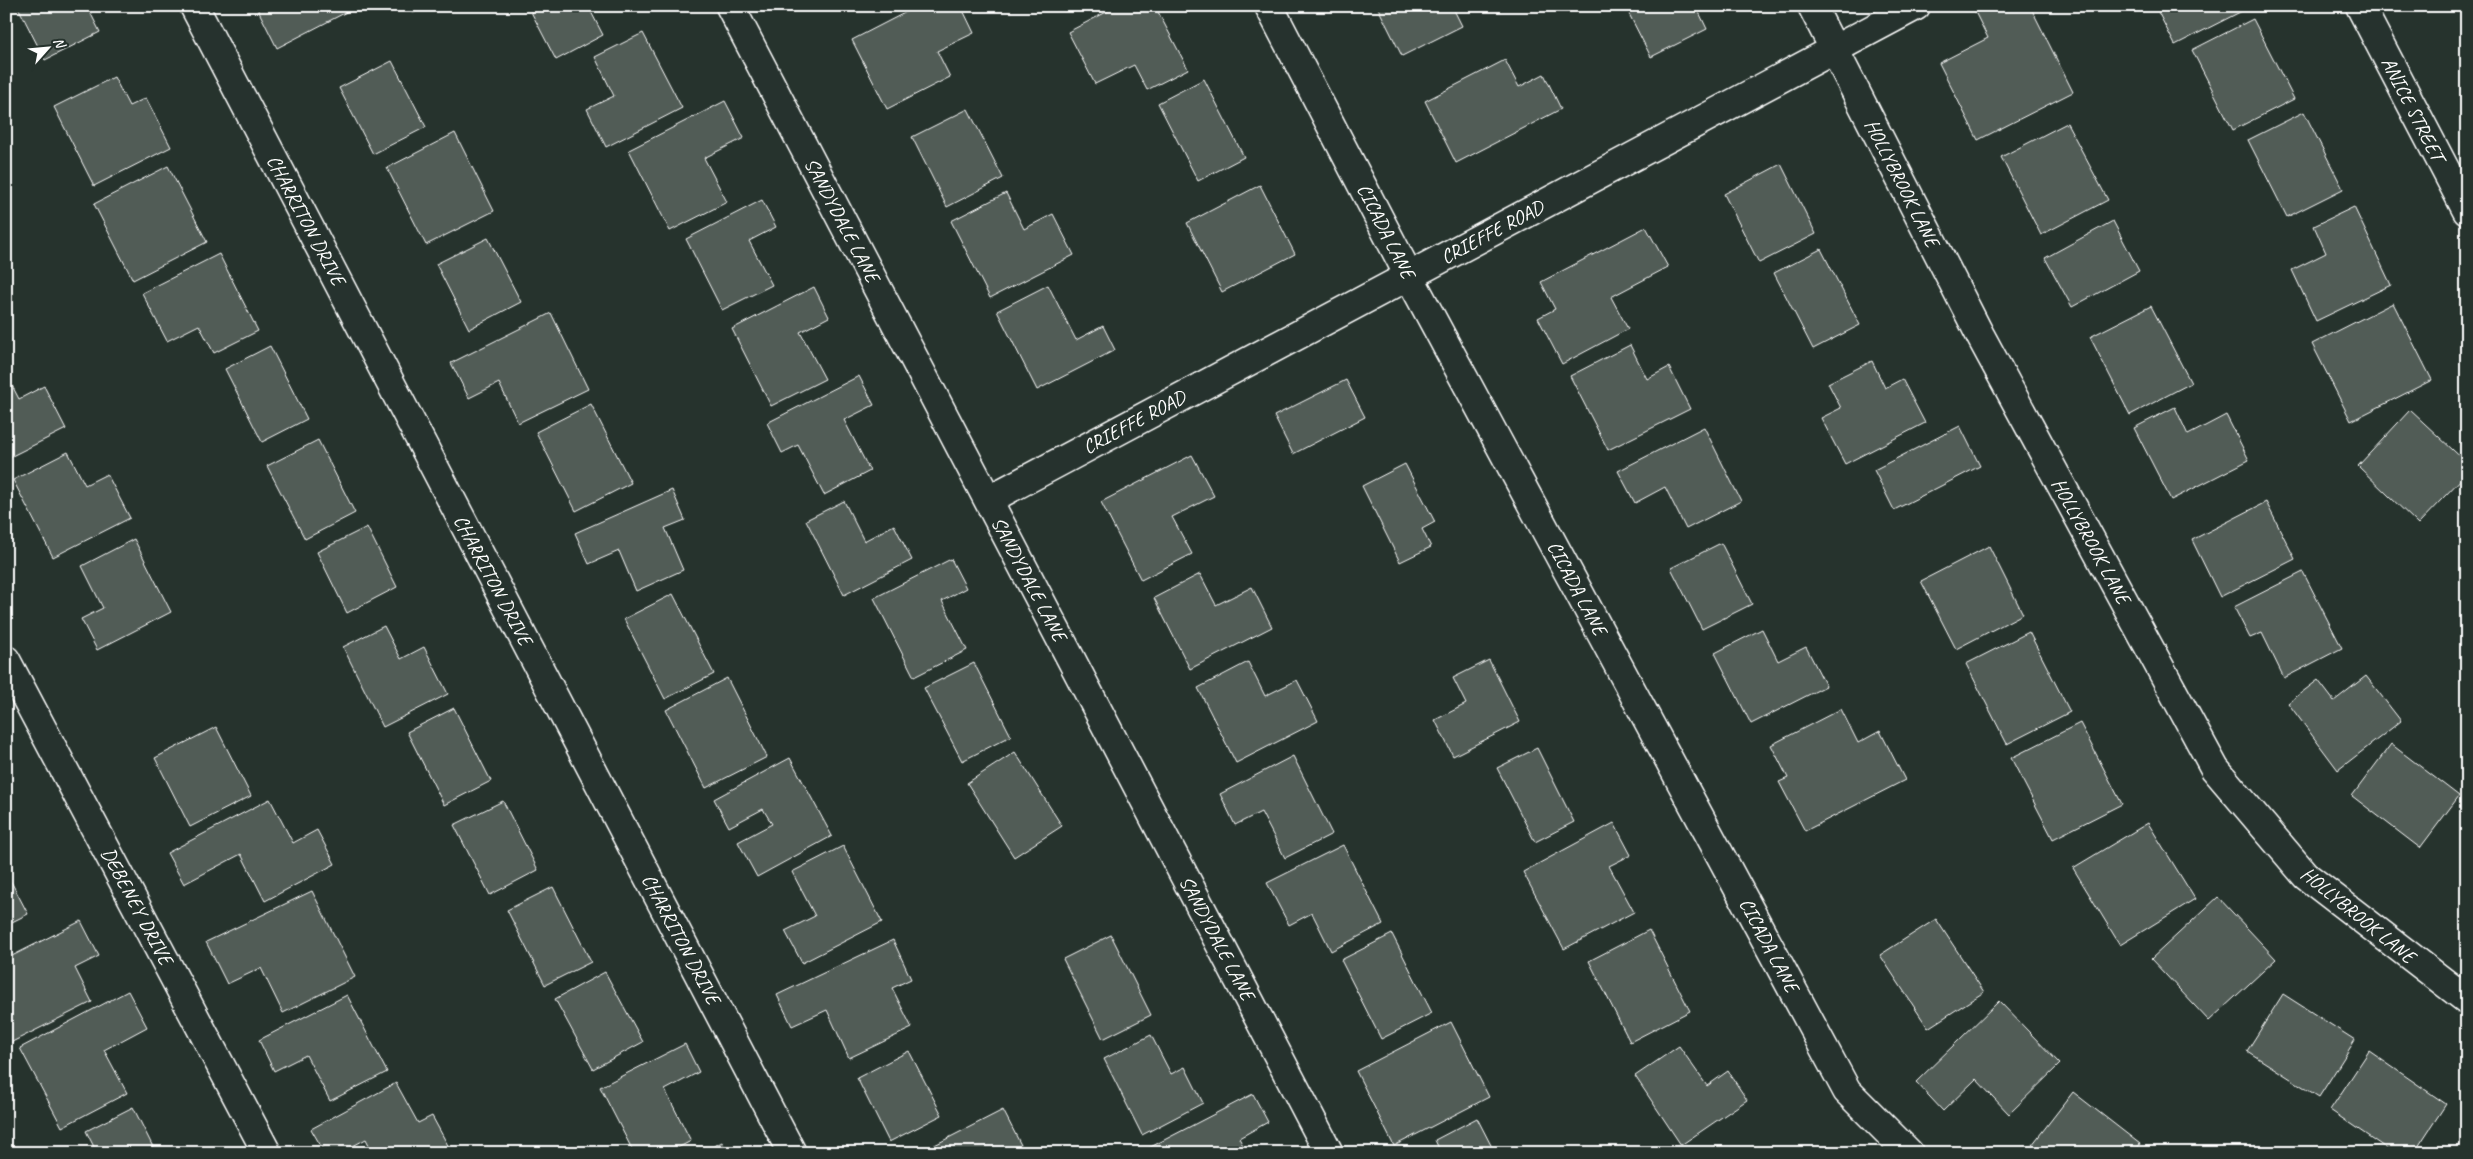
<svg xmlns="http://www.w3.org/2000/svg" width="2473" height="1159" font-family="Caveat,sans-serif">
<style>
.building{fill:#515c57;stroke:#fff}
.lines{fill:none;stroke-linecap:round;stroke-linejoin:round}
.minor-casing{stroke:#fff;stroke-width:31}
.minor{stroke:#26332d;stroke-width:28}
.labels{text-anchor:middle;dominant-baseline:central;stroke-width:4;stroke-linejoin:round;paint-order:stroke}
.street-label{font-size:20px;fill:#fff;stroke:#26332d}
</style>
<rect width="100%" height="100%" fill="#26332d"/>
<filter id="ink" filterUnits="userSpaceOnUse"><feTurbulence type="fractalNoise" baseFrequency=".02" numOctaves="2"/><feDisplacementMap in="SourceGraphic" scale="10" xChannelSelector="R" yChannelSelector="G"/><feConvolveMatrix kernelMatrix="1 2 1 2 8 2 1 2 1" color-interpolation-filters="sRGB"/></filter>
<g filter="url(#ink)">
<path class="building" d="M20,6H87L100,32L45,60L18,7Z
M256,6H358L277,48Z
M410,6H429L413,13Z
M528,6H588L603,35L556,60Z
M918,6H961L974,33L937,51L950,77L887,109L852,40Z
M1118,6H1155L1188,69L1147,90L1134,65L1095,84L1068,32Z
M1377,6H1452L1462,26L1402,56Z
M1625,6H1696L1707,29L1651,57Z
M1986,6H2030L2073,92L1978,140L1939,63L1988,38L1975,12Z
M2155,6H2247L2248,8L2175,45Z
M2458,6H2467V13L2463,15Z
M2253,19L2294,99L2233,130L2192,50Z
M643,33L682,108L606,147L587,109L614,96L595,57Z
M1505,60L1519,87L1544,74L1561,109L1456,163L1425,101Z
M392,61L426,127L373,154L339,88Z
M114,77L129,106L146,98L171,147L94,186L54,107Z
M1204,79L1244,157L1198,181L1158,103Z
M725,101L744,138L704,158L727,202L670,231L629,150Z
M968,109L1003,178L947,207L912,137Z
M2304,112L2343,189L2287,217L2248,140Z
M2067,123L2108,200L2041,235L2001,157Z
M455,133L494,211L426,245L387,168Z
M1781,164L1816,234L1759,263L1724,194Z
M168,166L207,242L133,280L94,204Z
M1260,185L1295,254L1222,292L1187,223Z
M1006,193L1024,229L1053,214L1074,255L990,298L951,221Z
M762,200L776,227L749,241L772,285L722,310L686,239Z
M2354,207L2391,285L2316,321L2292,270L2326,253L2314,226Z
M2113,221L2139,271L2072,307L2045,258Z
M1646,227L1668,267L1611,297L1628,329L1562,364L1538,318L1555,309L1541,282Z
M488,238L521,302L469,329L436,264Z
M1821,249L1860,325L1813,349L1774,273Z
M219,254L258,331L214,353L199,325L167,341L142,293Z
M1048,285L1076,340L1103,326L1115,350L1037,390L997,311Z
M814,287L829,317L800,332L825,379L771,406L732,329Z
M2393,303L2432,380L2351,421L2312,344Z
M2151,306L2191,383L2130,415L2090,337Z
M551,313L588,389L518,423L499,383L469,398L451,363Z
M6,330L11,340L6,343Z
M1630,345L1647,379L1669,367L1690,409L1608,450L1570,376Z
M270,346L307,419L262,442L225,369Z
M1872,361L1885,388L1902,379L1925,423L1845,464L1821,418L1841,408L1828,383Z
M6,374L19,399L44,386L66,429L6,459Z
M859,376L874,405L844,420L870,471L824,495L798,445L782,453L767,423Z
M1346,380L1365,417L1293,454L1274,416Z
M591,404L631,483L576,511L536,432Z
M2175,407L2188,435L2226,415L2249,460L2171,500L2134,428Z
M2410,410L2467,463V473L2418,524L2358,466Z
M1960,426L1980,466L1894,510L1874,470Z
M1704,427L1741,501L1686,529L1665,487L1635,503L1618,471Z
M318,440L355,513L305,539L267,466Z
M68,452L85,485L107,474L130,518L53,557L13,480Z
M1192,455L1214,496L1172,517L1192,554L1141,580L1101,502Z
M1405,464L1435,522L1422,529L1431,547L1400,562L1362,486Z
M672,490L685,520L665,528L683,570L636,591L619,551L589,564L575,533Z
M844,501L864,541L894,525L912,560L844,595L806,520Z
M2266,502L2295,559L2220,597L2192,540Z
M367,527L397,587L347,613L317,552Z
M134,539L171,612L97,650L81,619L103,608L82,566Z
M1721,543L1752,604L1702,629L1671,568Z
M1989,546L2023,614L1956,649L1921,581Z
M951,559L966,588L942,601L967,650L914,677L874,598Z
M2303,572L2342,648L2284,678L2262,633L2250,638L2234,607Z
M1200,574L1216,605L1252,587L1272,627L1190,669L1154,598Z
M673,594L714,674L665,699L624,619Z
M384,626L401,659L424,647L448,694L383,727L343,647Z
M1762,629L1778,661L1806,647L1826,686L1751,724L1715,653Z
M2029,632L2070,712L2007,744L1966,664Z
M1489,660L1520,722L1453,756L1435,720L1466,704L1453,678Z
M1248,662L1265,696L1297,680L1318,721L1236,763L1198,688Z
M974,663L1011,736L962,761L924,688Z
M2366,676L2401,721L2338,770L2288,703L2318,680L2334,701Z
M727,678L767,757L706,788L666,710Z
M454,708L491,781L444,805L407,732Z
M1841,709L1858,743L1880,731L1905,780L1805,831L1779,782L1788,778L1771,745Z
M2080,723L2122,804L2053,839L2011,758Z
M216,727L251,796L190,827L155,758Z
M2391,744L2459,796L2420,848L2352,796Z
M1537,748L1574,822L1535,842L1497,768Z
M1015,752L1062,826L1014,857L967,783Z
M1293,756L1332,834L1285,858L1261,812L1235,825L1220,794Z
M790,758L832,836L757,877L738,842L772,824L763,809L729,827L714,799Z
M270,799L293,843L317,830L335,864L265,901L241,854L184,884L167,853Z
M503,801L538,870L490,895L454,825Z
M1614,823L1631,855L1609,866L1634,912L1564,949L1523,872Z
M2148,823L2195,899L2120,945L2073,868Z
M1343,845L1383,924L1331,951L1312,913L1289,925L1267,883Z
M843,846L882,922L802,963L785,931L815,916L792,872Z
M6,872L28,914L6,925Z
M553,887L591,962L545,985L507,910Z
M312,891L355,977L283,1013L261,968L227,984L206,942Z
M2218,897L2276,959L2209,1021L2151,959Z
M1936,919L1984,992L1928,1028L1880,955Z
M81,921L99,956L75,968L92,1002L10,1043L6,1035V959Z
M1649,930L1690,1011L1630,1042L1589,961Z
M1392,934L1432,1013L1381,1039L1341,960Z
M1111,935L1151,1015L1103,1039L1063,959Z
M893,940L911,979L892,988L912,1028L849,1058L827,1010L792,1026L777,995Z
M605,972L643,1042L593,1069L555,999Z
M128,991L147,1027L104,1050L127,1093L62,1127L20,1048Z
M2283,994L2355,1040L2319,1097L2247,1051Z
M347,995L387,1072L330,1101L306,1055L274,1071L259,1040Z
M1999,1001L2060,1064L2009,1114L1976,1079L1943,1111L1916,1082Z
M1451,1022L1489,1097L1394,1146L1356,1071Z
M1151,1035L1171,1074L1185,1067L1203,1103L1142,1135L1104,1059Z
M685,1044L699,1072L665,1090L691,1141L668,1153H634L600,1087Z
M1679,1046L1707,1086L1728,1071L1747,1100L1681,1145L1635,1076Z
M909,1051L942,1115L889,1142L857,1078Z
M2369,1051L2446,1104L2414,1153H2393L2330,1110Z
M396,1083L418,1123L432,1116L451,1151L373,1153L366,1139L340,1153H325L311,1129Z
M2073,1092L2140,1144L2134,1153H2043L2032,1145Z
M1253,1094L1268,1122L1239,1138L1247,1153H1139Z
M133,1107L156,1153H97L86,1131Z
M1003,1110L1022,1147L1012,1153H919Z
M1477,1118L1495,1153H1441L1435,1140Z
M722,1142L727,1153H701Z"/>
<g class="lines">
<g class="minor-casing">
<path id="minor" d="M194,6L792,1153
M730,6L1329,1153
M1269,6L1409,276L1847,1091L1909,1153
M1812,6L1981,337L2215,769L2306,876L2467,1000
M2360,6L2467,211
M988,500L1916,6
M6,660L267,1153"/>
</g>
<use href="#minor" class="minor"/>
</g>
</g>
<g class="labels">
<g class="street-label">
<text transform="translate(2413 109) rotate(63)">ANICE STREET</text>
<text transform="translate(1902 183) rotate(63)">HOLLYBROOK LANE</text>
<text transform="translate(306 220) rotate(62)">CHARRITON DRIVE</text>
<text transform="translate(842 220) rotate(62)">SANDYDALE LANE</text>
<text transform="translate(1386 231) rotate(63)">CICADA LANE</text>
<text transform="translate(1492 232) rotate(-28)">CRIEFFE ROAD</text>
<text transform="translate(1134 422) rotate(-28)">CRIEFFE ROAD</text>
<text transform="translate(2091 541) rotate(61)">HOLLYBROOK LANE</text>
<text transform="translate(1029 579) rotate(62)">SANDYDALE LANE</text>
<text transform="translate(493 580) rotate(62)">CHARRITON DRIVE</text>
<text transform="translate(1577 588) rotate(62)">CICADA LANE</text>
<text transform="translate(137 906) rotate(62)">DEBENEY DRIVE</text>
<text transform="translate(2358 915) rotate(39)">HOLLYBROOK LANE</text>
<text transform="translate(1217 938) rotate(62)">SANDYDALE LANE</text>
<text transform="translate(681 939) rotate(62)">CHARRITON DRIVE</text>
<text transform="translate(1769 945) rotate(62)">CICADA LANE</text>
</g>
</g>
<rect width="2473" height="1159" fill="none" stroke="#26332d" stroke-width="25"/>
<rect x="12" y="12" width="2448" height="1134" fill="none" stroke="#fff" stroke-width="2" filter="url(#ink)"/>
<g transform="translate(48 48) rotate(63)" stroke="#26332d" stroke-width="4" paint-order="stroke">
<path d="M0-4L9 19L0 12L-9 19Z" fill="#ffffff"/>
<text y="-8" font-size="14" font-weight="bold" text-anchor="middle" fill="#ffffff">N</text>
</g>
</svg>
